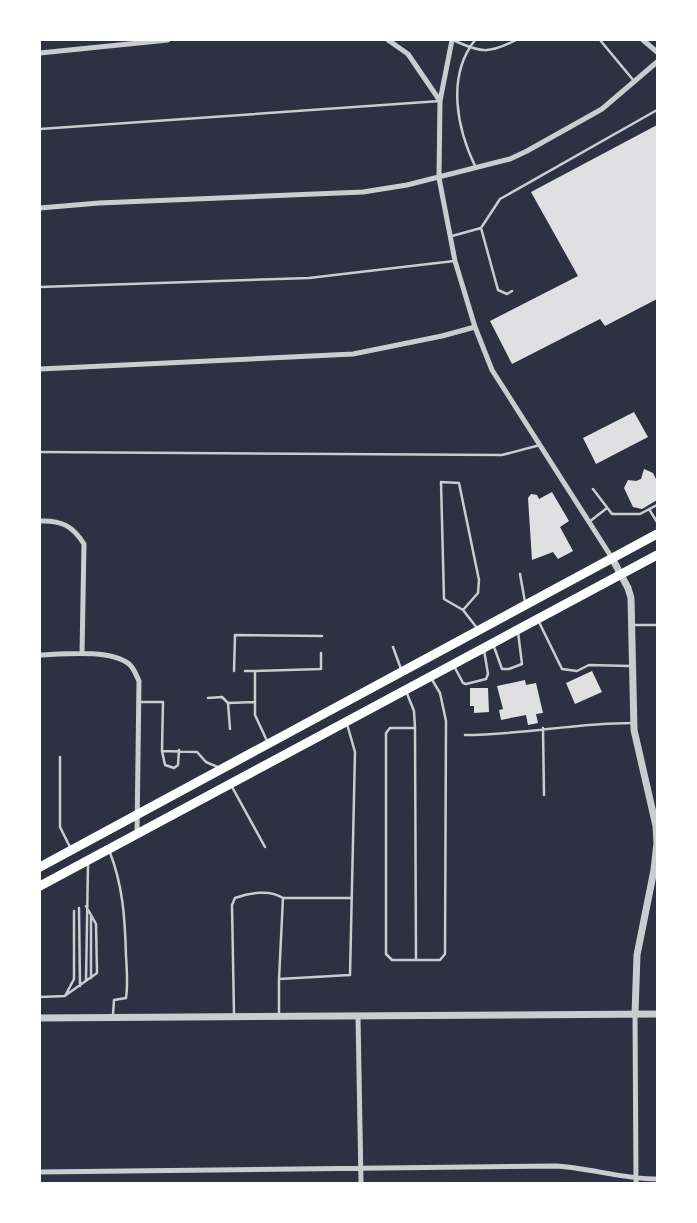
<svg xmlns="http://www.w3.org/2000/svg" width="697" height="1223" font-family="Commissioner,sans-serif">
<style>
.building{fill:#e0e0e3}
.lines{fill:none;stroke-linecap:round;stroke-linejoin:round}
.service{stroke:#caccd0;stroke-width:2.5}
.minor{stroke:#caccd0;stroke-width:5}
.tertiary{stroke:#caccd0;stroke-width:7}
.primary{stroke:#fff;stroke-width:9}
</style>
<rect width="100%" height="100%" fill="#2d3142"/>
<path class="building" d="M657,125V299L605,326L600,319L512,364L490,321L578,276L531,192Z
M634,412L648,437L596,464L583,438Z
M644,469L653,473L657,481V500L642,509L633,507L624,488L628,480L636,481L641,479Z
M552,492L569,521L560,527L573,551L558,559L553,552L532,560L528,498L531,494L537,495L539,499Z
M592,671L602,692L575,704L566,683Z
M525,680L526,685L536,683L543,713L536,714L538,723L528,725L526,715L501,720L499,710L503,709L497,686Z
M470,688H488L489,712L474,713V706H470Z"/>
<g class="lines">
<path class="service" d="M453,40C481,53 489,54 516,40
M475,40C446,77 457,129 476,168
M600,40L634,81
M40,129L440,101
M481,228L498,290L507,294L512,291
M452,236L481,228L500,199L657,110
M40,287L309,278L454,261
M40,452L502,455L540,445
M593,489L612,514H640L657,505
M649,509L657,522
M589,522L607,508
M520,574L525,602
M463,610L478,593L479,580L459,483L441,482L444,599L463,610L477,628
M538,620L562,669L577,671L589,665L630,666
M634,625H657
M493,644L502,669H509L522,664L518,632
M393,647L401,669
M454,666L463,683L466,684L486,679L488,674L484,650
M234,671L235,635L322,636
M245,671H255
M406,691L414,711L415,728
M208,698L222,697L228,703
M140,702H163L162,751L197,752L206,762L220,768
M543,728L544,795
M230,729L228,703L255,702
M465,735C521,735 575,723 632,723
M268,743L255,715V671L321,669V653
M162,751L165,765L174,768L178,765L179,750
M60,757V827L71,849
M231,785L265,847
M109,850C123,885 125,918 126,956C127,970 128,985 126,998L114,1000L113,1015
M283,898H351
M79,908L80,986
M416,960L415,728H390L386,733V954L392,960H440L445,954L446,721L440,693L431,678
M91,978V917
M86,981L88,864
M66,995L97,973L96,924L86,906
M40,997L65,996L74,979V911
M234,1015L232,905L235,898C249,893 270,889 283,898L279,979
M279,1015V979L350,975L355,752L347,724"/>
<path class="minor" d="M388,40L408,54L440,101
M452,40L440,101L439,178L455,261L475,327L492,370L612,558
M643,40L657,52
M40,53L168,40
M40,208L99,203L363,192L407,185L510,159L527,151L602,109L657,62
M40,369L353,354L442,336L475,327
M40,521C61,520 73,526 84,544L82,654
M40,655C64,654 110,649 129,664C134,668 136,675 139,681L137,833
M635,1014L636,1183
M358,1016L361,1183
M40,1172L556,1166C590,1168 623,1179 657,1179"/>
<path class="tertiary" d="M612,558L628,588L631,598L634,730L656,826L657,843L654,870L637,955L635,1014
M40,1018L657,1014"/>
<path class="primary" d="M40,867L657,534
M40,886L657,555"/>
</g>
<rect width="697" height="1223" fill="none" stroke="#ffffff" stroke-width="82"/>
</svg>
